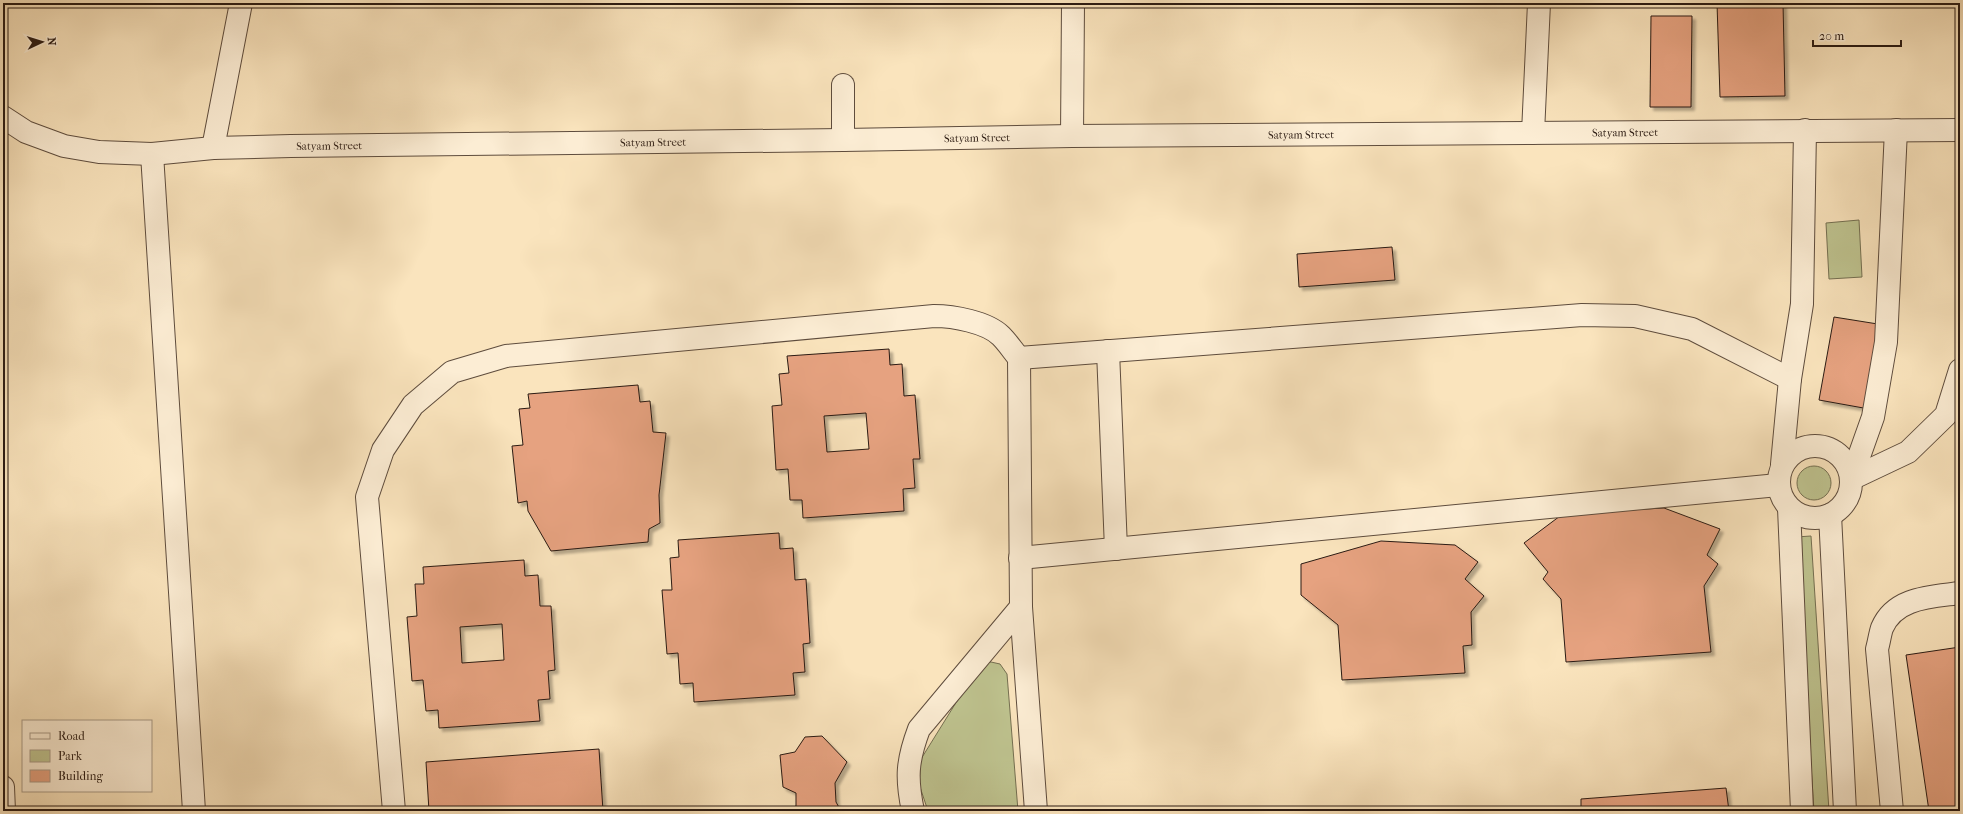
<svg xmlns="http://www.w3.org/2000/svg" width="1963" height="814" font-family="'IM FELL French Canon',serif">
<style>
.green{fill:#bfc490;stroke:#746f51}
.building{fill:#e6a280;stroke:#2a1a12;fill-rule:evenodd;filter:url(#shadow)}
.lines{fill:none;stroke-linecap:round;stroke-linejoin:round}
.minor-casing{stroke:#5e4c3d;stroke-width:24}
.minor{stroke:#fcedd4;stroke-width:22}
.labels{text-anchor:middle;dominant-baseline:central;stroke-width:3.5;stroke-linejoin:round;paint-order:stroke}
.street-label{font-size:11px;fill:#2a1a12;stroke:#fcedd4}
</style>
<defs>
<filter id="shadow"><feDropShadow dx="3.5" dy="3.5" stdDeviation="1" flood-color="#0004"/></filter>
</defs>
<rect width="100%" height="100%" fill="#fae4bd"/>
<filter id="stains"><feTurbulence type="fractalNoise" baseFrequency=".005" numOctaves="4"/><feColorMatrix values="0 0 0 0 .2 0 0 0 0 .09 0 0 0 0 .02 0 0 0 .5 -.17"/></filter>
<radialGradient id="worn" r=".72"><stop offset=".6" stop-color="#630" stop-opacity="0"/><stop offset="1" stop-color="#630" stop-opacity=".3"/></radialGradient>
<path class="green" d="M1859,220L1862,277L1829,279L1826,223Z
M1797 483a17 17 0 1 1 34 0a17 17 0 1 1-34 0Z
M1811,536L1829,811H1814L1796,537Z
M991,662L1000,664L1007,674L1018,811H928L919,784L921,759L980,664Z"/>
<path class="building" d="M1717,3H1783L1785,96L1720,97Z
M1651,16H1692L1691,107H1650Z
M1392,247L1395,280L1299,287L1297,254Z
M1834,317L1884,325L1869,409L1819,400Z
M889,349L890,365L902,364L904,396L915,395L920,459H913L915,488L903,489L904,511L803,518L802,500H790L788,469L776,470L772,406L782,405L779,374L789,373L787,356ZM866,413L869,449L827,452L824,416Z
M638,385L640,402L650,401L653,432L666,433L659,495L660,523L649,529L648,542L551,551L528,511L527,501L518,503L512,446L523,445L519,409L530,408L528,394Z
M1664,508L1720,529L1707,555L1718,564L1704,586L1711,652L1566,662L1561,599L1543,579L1548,572L1524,543L1560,516L1593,512Z
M779,533L780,549L793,548L795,580L806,579L810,643L803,644L805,672L793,673L795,695L694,702L693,683L680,684L678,653L667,654L662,590H672L670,558L679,557L678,540Z
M1381,541L1455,545L1478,562L1465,579L1484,596L1471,612L1472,645L1463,646L1465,673L1342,680L1338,625L1301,595V564Z
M524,560L525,576L538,575L540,606H551L555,670L548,671L550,699L538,700L540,721L439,728L438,710L426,711L423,680L412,681L407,617L417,616L415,584H424L423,567ZM502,624L504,660L462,663L460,627Z
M1960,647V811H1929L1906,655Z
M822,736L847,762L835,783L836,802L841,811H785L796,806V793L783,787L780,755L795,752L805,737Z
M599,749L603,811H429L426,762Z
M1726,788L1729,811H1581V799Z"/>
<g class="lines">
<g class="minor-casing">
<g id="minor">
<path id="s1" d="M3,117L26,132L64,146L99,152L152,154L213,148L291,146L843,140L1072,136L1960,130"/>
<path d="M1533,133L1539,3"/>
<path d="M1072,136L1073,3"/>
<path d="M843,140V85"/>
<path d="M213,148L241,3"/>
<path d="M152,154L194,811"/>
<path d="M1108,351L1116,549"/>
<path d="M1019,358L1582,315L1635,316L1692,329L1790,379"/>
<circle cx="1815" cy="482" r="36"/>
<path d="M1782,464L1790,379L1802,304L1805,130"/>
<path d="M1851,479L1873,417L1886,342L1896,130"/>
<path d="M1851,479L1908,452L1946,415L1960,370"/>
<path d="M1789,508L1802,811"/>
<path d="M1830,515L1845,811"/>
<path d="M1020,558L1778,485"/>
<path d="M3,787L4,811"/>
<path d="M394,811L367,497L383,450L413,405L452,372L506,356L934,316C953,316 987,322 1001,336C1008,343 1013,351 1019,358L1021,607L1036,811"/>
<path d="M913,811C906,778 907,761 919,729L1021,607"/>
<path d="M1892,811L1877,649C1879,642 1880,634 1882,628C1895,597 1931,597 1960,593"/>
</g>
</g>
<use href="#minor" class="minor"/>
</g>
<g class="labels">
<g class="street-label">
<text stroke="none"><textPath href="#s1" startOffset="1630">Satyam Street</textPath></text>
<text stroke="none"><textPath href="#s1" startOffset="1306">Satyam Street</textPath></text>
<text stroke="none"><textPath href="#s1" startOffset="982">Satyam Street</textPath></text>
<text stroke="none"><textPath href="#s1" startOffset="658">Satyam Street</textPath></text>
<text stroke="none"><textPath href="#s1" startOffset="334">Satyam Street</textPath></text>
</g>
</g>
<rect width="1963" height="814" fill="none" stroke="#fae4bd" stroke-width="16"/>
<rect x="4" y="4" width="1955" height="806" fill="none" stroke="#2a1a12" stroke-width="2"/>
<rect x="8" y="8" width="1947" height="798" fill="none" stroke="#2a1a12"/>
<rect x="22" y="720" width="130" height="72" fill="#fcedd4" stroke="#a89986"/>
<rect x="30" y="733" width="20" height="6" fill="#fcedd4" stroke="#a89986"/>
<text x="58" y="740" font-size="12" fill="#2a1a12">Road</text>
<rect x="30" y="750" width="20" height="12" fill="#bfc490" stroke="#a89986"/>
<text x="58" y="760" font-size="12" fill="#2a1a12">Park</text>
<rect x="30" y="770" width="20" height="12" fill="#e6a280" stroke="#a89986"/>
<text x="58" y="780" font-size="12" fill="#2a1a12">Building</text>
<g transform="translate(42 42) rotate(86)" stroke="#fcedd4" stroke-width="3" paint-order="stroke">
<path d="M0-3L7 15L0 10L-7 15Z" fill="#2a1a12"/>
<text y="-6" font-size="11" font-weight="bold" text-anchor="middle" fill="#2a1a12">N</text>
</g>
<path d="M1813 40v6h88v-6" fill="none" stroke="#2a1a12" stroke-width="2"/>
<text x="1819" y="40" font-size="12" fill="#2a1a12" stroke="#fcedd4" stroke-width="3" paint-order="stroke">20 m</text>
<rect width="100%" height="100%" filter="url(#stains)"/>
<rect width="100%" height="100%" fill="url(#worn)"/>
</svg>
